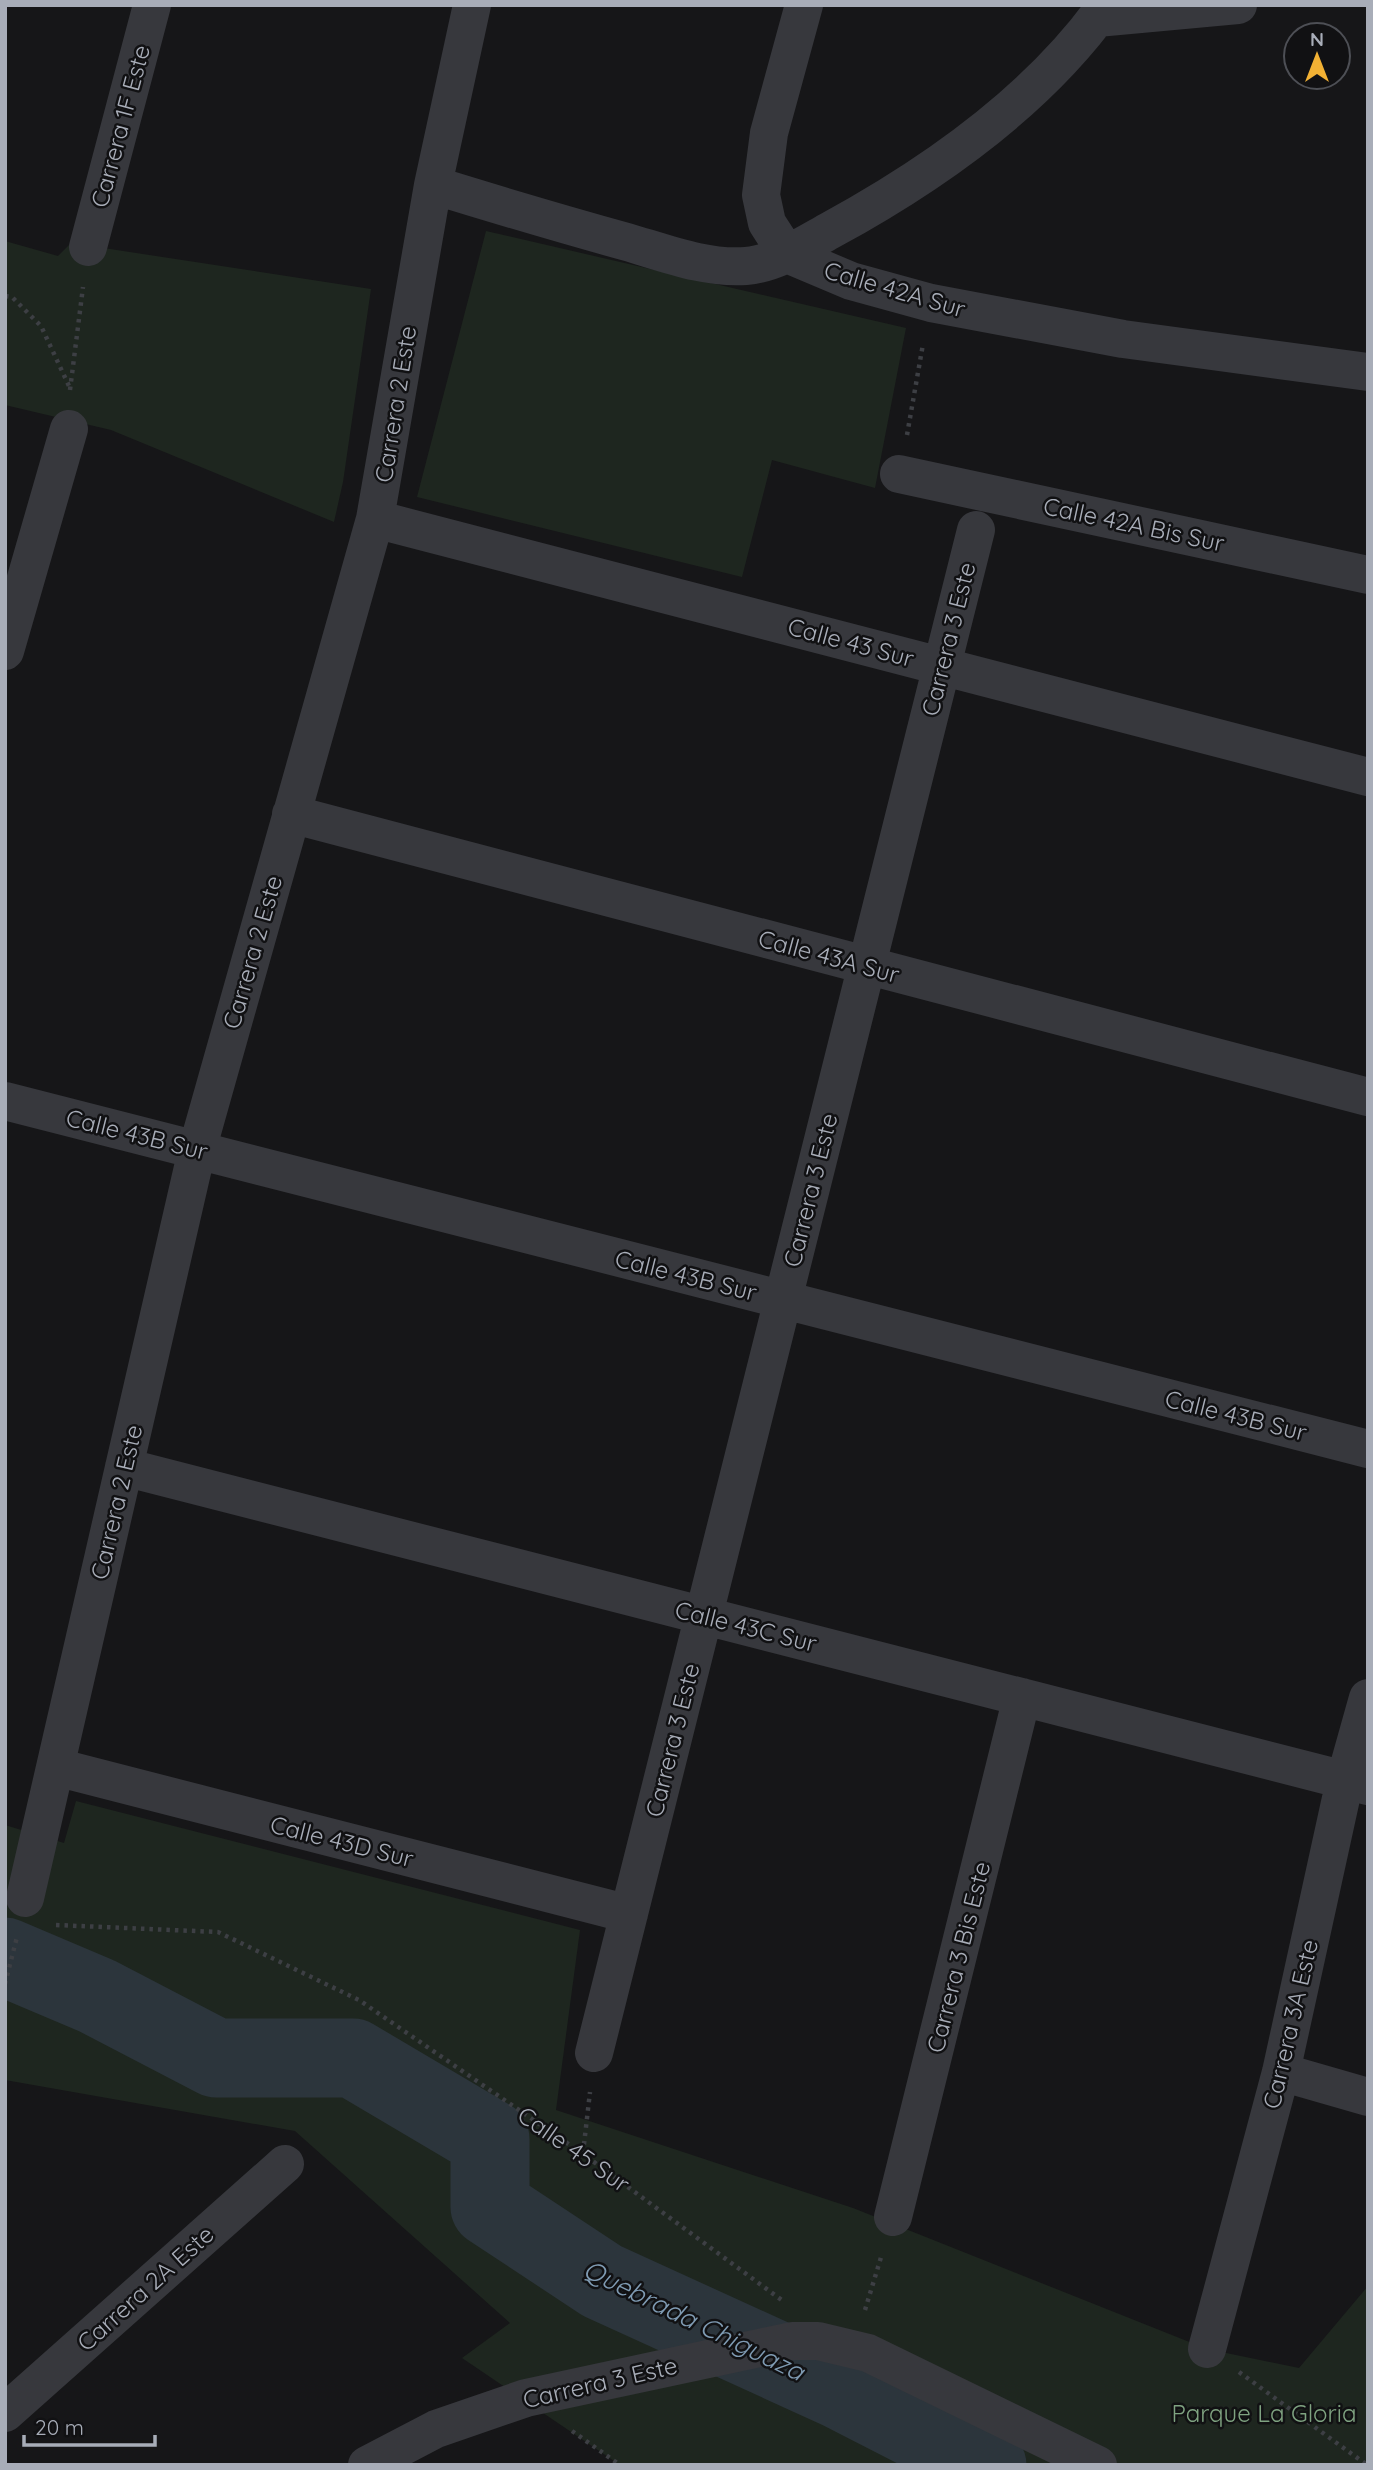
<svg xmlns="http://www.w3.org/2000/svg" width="1373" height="2470" font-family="Quicksand,sans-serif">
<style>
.green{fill:#1e261f}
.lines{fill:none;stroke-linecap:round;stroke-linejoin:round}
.river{stroke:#2c353c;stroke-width:79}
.path{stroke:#3d3f44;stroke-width:4.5;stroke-dasharray:3.5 5;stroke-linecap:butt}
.minor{stroke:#37383d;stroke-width:38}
.labels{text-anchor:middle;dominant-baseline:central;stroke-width:5;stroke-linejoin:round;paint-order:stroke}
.street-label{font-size:24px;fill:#a8adb8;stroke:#111113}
.park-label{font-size:24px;fill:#7fa381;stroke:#111113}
.water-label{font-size:26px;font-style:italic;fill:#7f9bb3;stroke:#111113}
</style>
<rect width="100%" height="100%" fill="#161618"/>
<path class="green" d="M486,231L906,328L875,488L772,460L742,577L417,497Z
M5,241L58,256L71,243L371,289L343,482L334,522L111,430L5,405Z
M76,1801L580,1930L556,2110L853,2208L1207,2349L1299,2368L1368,2286V2465H620L462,2358L510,2323L295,2131L5,2080V1825L64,1843Z"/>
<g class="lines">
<path class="river" d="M5,1957L97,1996L216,2058H353L490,2139V2207L602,2281L841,2390L987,2465"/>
<path class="path" d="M5,296L12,297L41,326L69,386
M70,390L83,287
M907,435L923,344
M56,1925L218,1932L359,2000L583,2154L783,2301
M5,1984L17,1937
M583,2153L590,2092
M865,2310L882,2254
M1239,2372L1367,2465
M572,2431L620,2465"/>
<path class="minor" d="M1097,18L1238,5
M433,185C498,205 562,224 627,242C665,253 706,269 746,266C775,264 804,245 829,231C932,175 1037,102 1106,5
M88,247L152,5
M787,254L851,281L931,303L1123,339L1368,372
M787,254L767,223L761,195L769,133L804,5
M899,474L1368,575
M375,519L1368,777
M5,651L69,429
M291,814L1368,1097
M5,1101L1368,1449
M124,1467L1368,1786
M56,1767L629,1914
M25,1898L197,1150L375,519L433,185L472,5
M594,2053L976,530
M1281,2072L1368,2097
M893,2217L1022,1697
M1207,2349L1281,2072L1345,1780L1368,1698
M5,2413L285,2164
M367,2465L436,2429L526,2398L792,2341H818L868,2353L1098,2465"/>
</g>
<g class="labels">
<g class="street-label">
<text transform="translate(120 126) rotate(-75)">Carrera 1F Este</text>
<text transform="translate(895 289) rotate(16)">Calle 42A Sur</text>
<text transform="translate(395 404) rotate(-81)">Carrera 2 Este</text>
<text transform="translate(1134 524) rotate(12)">Calle 42A Bis Sur</text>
<text transform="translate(948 639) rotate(-76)">Carrera 3 Este</text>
<text transform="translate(851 642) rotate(15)">Calle 43 Sur</text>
<text transform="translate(252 952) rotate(-74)">Carrera 2 Este</text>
<text transform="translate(829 956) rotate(15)">Calle 43A Sur</text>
<text transform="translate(137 1134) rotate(14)">Calle 43B Sur</text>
<text transform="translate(810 1190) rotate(-76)">Carrera 3 Este</text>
<text transform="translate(686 1275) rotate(14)">Calle 43B Sur</text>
<text transform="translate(1236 1415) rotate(14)">Calle 43B Sur</text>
<text transform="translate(116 1502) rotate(-77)">Carrera 2 Este</text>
<text transform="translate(746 1626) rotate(14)">Calle 43C Sur</text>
<text transform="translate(672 1740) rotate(-76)">Carrera 3 Este</text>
<text transform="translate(342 1841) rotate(14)">Calle 43D Sur</text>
<text transform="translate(958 1957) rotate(-76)">Carrera 3 Bis Este</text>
<text transform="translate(1290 2024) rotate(-77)">Carrera 3A Este</text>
<text transform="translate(574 2149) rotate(35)">Calle 45 Sur</text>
<text transform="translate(145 2288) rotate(-42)">Carrera 2A Este</text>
<text transform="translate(600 2382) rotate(-13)">Carrera 3 Este</text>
</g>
<g class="park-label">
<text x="1264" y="2413">Parque La Gloria</text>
</g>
<g class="water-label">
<text transform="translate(694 2320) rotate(26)">Quebrada Chiguaza</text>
</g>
</g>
<rect width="1373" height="2470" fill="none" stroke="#a8adb8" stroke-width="14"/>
<g transform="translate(1317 56)"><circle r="33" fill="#111113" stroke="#4d4f55" stroke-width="2"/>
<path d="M0-5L12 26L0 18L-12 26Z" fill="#f2b134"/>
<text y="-10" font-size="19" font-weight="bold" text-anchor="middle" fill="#a8adb8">N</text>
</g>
<path d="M24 2435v10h131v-10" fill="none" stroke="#a8adb8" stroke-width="3.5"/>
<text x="35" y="2435" font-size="21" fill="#a8adb8" stroke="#111113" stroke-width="5" paint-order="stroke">20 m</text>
</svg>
